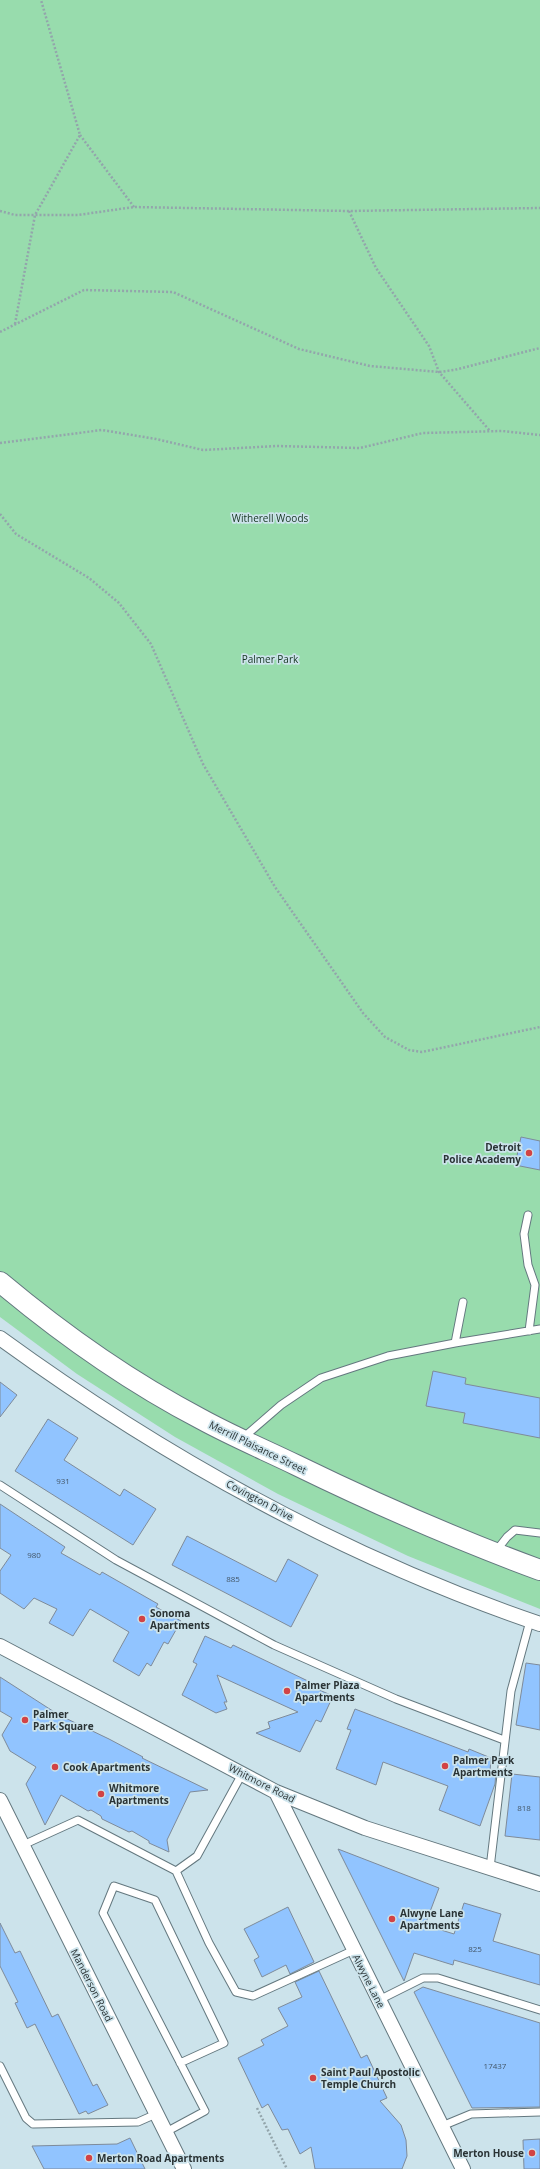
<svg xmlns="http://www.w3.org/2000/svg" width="540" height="2169" font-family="'Open Sans',sans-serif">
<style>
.green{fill:#98dcad}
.building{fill:#91c4ff;stroke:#7e8b9a}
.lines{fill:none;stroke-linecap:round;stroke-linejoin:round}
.lane-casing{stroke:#64787f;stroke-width:9}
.street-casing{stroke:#64787f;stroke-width:16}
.secondary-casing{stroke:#64787f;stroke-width:22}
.path{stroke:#93a5ab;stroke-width:2.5;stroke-dasharray:2 2;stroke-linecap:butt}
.lane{stroke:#fff;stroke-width:7}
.street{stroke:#fff;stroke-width:14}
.secondary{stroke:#fff;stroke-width:20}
.poi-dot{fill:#d24345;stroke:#cce3eb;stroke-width:1.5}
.labels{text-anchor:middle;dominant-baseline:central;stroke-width:3.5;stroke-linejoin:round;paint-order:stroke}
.number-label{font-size:8px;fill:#445768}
.park-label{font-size:10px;fill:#153420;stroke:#cce3eb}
.poi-label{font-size:10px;font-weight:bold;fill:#2a3335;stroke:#cce3eb;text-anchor:start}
.street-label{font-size:10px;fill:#2a3335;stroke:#cce3eb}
</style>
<rect width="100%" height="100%" fill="#cce3eb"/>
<path class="green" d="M0,0H540V1609L408,1556L278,1494L175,1437L77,1374L0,1317Z"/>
<path class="building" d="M521,1137L540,1141V1170L515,1165Z
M433,1371L466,1378L465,1384L540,1398V1438L463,1423L465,1413L426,1406Z
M0,1382L17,1395L0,1417Z
M48,1419L78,1438L64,1460L120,1496L124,1489L156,1509L133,1545L15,1471Z
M0,1504L65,1547L61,1553L100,1575L102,1572L158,1604L156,1607L181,1621L168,1644L164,1642L151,1666L147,1663L139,1676L113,1661L129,1632L90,1609L73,1636L49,1623L57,1609L34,1598L24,1609L0,1593V1571L11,1555L0,1548Z
M187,1536L276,1582L288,1559L318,1575L291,1627L172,1565Z
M205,1636L231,1648L233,1645L310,1682L308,1685L333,1696L321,1722L316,1720L300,1752L256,1733L270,1728L268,1722L298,1712L217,1675L227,1702H224L227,1709L216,1713L182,1695L197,1664L193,1662Z
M526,1663L540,1665V1730L516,1725Z
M0,1677L59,1715L109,1739L143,1757L142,1758L208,1790L190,1792L167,1840L169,1852L149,1843V1841L132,1831L129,1832L102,1819L101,1816L91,1810L88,1811L61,1795L45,1825L26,1784L36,1767L10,1751L2,1735L12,1718L0,1711Z
M355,1709L468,1752L469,1749L491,1758L490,1771L496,1772L495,1784L480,1826L439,1810L448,1786L383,1762L376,1785L336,1769L351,1730L347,1729Z
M512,1774L540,1777V1840L505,1836Z
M338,1849L439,1888L425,1925L454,1934L464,1903L501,1914L493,1941L540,1955V1985L454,1960L453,1965L414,1953L404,1981Z
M288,1907L314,1962L290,1974L286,1965L262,1977L254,1960L259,1957L244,1929Z
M0,1923L15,1953L20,1951L52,2017L58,2014L93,2086L97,2084L108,2105L88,2114L86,2111L79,2114L35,2024L27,2028L15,2003L18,2002L0,1966Z
M319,1971L361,2058L367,2055L387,2098L380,2101L401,2125L406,2140L407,2156L402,2169H315L311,2147L300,2154L288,2129L282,2130L268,2104L262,2108L238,2058L264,2045L261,2040L288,2026L278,2008L302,1997L295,1982Z
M423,1987L540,2023V2107L472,2108L414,1992Z
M130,2138L145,2169H44L32,2146L117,2144Z
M540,2139V2169H524L523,2140Z"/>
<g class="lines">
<g class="lane-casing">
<path id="lane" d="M528,1215L524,1234L528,1265L535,1285L529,1331
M455,1343L463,1302
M243,1438L281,1405L321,1378L388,1356L455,1343L540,1329
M0,1485L116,1560L274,1645L396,1699L504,1740
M496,1551L507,1537L515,1530L540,1533
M23,1845L78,1820L176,1871L209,1943L236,1992L253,1996L354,1950
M490,1868L511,1691L530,1621
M176,1871L197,1856L242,1774
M379,2000L423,1978H438L540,2010
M0,2066L26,2118L33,2124L138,2122L156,2114
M442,2126L471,2114L540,2112
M166,2132L205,2111L103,1913L114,1886L155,1900L224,2043L180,2063"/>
</g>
<g class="street-casing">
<path id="street" d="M0,1338C165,1458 346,1558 540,1624
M0,1646L276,1792L365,1828L540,1884
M276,1792L463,2169
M0,1800L184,2169"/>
</g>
<g class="secondary-casing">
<path id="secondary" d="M0,1282C62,1334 130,1382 201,1419C232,1436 265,1450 296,1465C376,1504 456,1539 540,1570"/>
</g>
<path class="path" d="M80,135L134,207
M0,211L15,215H78L134,207L349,211L540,208
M349,211L376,268L429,346L439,372L490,431
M15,324L35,215L80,135L41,0
M0,332L84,290L173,292L299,349L370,366L439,372L454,370L540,348
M0,443L102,430L156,439L203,450L277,446L360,448L423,433L502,431L540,435
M0,514L16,534L89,578L119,603L151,644L203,764L275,887L363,1013L385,1037L409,1050L422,1052L540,1027
M257,2108L287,2169"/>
<use href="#lane" class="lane"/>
<use href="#street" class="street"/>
<use href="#secondary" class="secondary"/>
</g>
<g class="poi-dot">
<circle cx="529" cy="1153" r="4"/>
<circle cx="142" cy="1619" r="4"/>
<circle cx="287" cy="1691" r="4"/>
<circle cx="25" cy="1720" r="4"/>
<circle cx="445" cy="1766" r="4"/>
<circle cx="55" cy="1767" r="4"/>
<circle cx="101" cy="1794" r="4"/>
<circle cx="392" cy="1919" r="4"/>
<circle cx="313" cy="2078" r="4"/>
<circle cx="532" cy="2153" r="4"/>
<circle cx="89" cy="2158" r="4"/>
</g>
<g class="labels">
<g class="number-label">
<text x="63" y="1480">931</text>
<text x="34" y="1554">980</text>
<text x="233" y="1578">885</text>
<text x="524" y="1807">818</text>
<text x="475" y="1948">825</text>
<text x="495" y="2065">17437</text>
</g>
<g class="park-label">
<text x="270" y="518">Witherell Woods</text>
<text x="270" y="659">Palmer Park</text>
</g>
<g class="poi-label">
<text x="521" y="1147" text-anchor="end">Detroit<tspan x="521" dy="12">Police Academy</tspan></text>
<text x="150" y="1613">Sonoma<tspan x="150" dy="12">Apartments</tspan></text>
<text x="295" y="1685">Palmer Plaza<tspan x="295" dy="12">Apartments</tspan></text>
<text x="33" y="1714">Palmer<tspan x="33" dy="12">Park Square</tspan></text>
<text x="453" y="1760">Palmer Park<tspan x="453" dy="12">Apartments</tspan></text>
<text x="63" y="1767">Cook Apartments</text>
<text x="109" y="1788">Whitmore<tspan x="109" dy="12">Apartments</tspan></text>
<text x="400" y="1913">Alwyne Lane<tspan x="400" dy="12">Apartments</tspan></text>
<text x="321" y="2072">Saint Paul Apostolic<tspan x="321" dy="12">Temple Church</tspan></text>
<text x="524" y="2153" text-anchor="end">Merton House</text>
<text x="97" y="2158">Merton Road Apartments</text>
</g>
<g class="street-label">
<text transform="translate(258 1447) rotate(26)">Merrill Plaisance Street</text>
<text transform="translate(260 1500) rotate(28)">Covington Drive</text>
<text transform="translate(262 1783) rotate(27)">Whitmore Road</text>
<text transform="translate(369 1981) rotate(63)">Alwyne Lane</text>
<text transform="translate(92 1985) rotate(63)">Manderson Road</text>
</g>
</g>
</svg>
